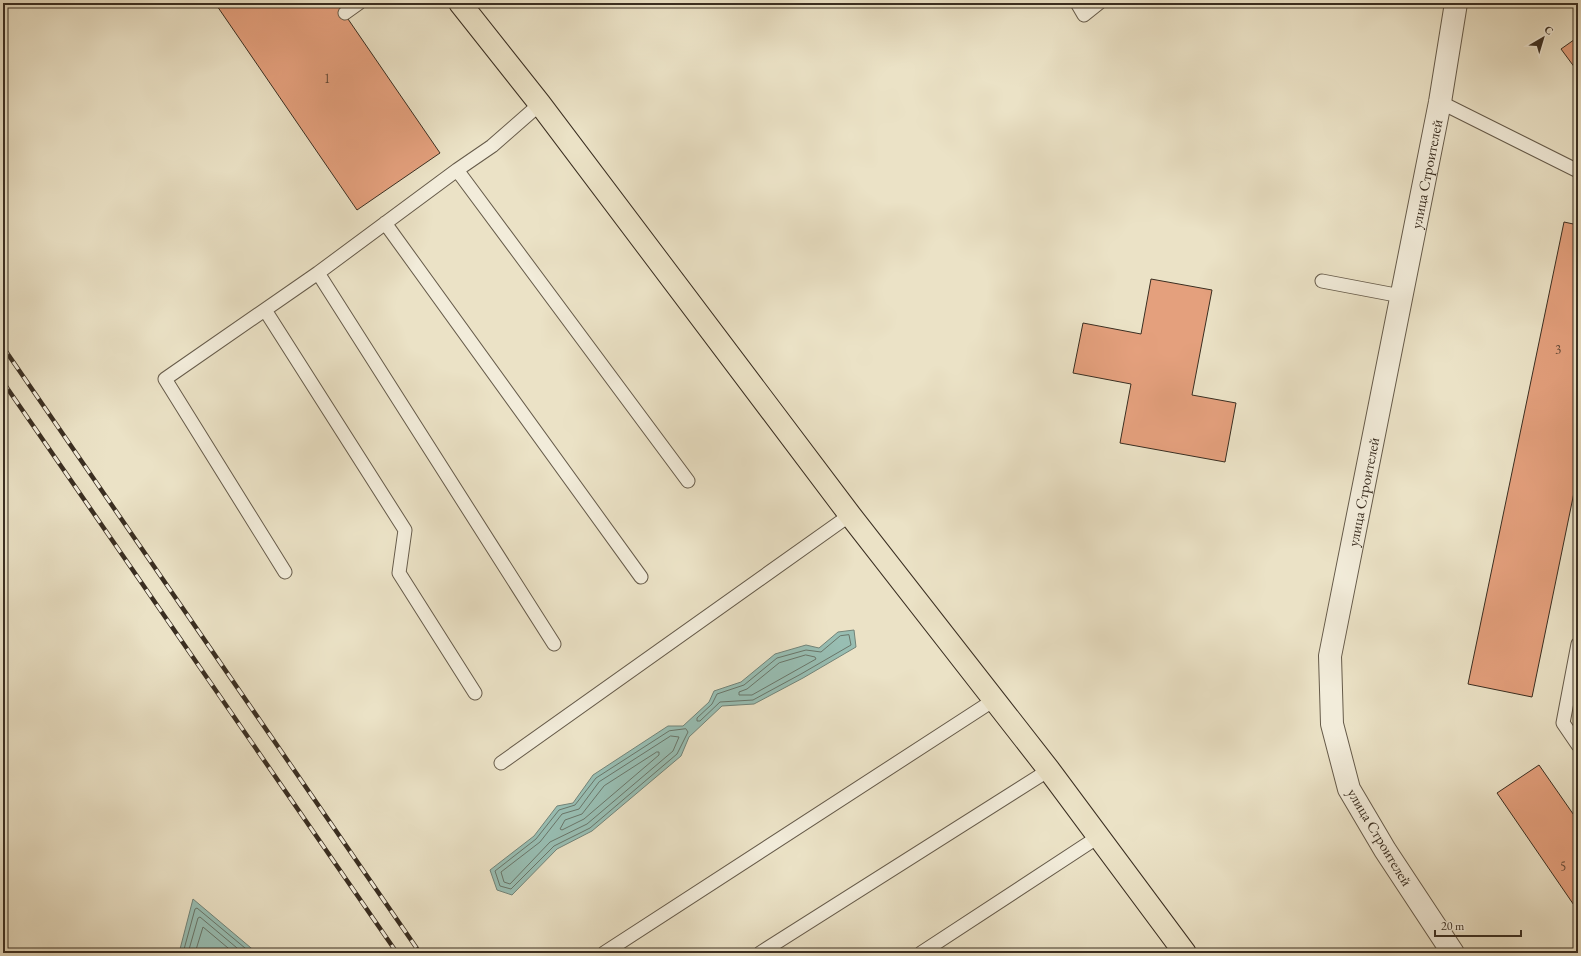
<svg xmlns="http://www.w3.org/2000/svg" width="1581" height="956" font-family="'EB Garamond',serif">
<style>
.water{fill:#98beb3;stroke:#728479}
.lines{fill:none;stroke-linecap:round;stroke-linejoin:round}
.shore{stroke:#69766a;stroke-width:1}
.building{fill:#e4a07d;stroke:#3a2e21}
.service-casing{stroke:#665b4a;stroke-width:15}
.tertiary-casing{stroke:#665b4a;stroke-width:24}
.primary-casing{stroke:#3a2e21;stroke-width:24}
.service{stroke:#f2ecda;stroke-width:13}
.tertiary{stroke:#f2ecda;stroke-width:22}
.primary{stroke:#ebe2c6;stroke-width:22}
.rail-casing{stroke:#3a2e21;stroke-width:4.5}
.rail{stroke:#f2ecda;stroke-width:3;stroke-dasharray:9;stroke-linecap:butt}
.labels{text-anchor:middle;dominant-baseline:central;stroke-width:4;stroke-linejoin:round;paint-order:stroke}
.number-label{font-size:13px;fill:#644a38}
.street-label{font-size:15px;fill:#3a2e21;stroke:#f2ecda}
</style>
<rect width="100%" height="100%" fill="#ebe2c6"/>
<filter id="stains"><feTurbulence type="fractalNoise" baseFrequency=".005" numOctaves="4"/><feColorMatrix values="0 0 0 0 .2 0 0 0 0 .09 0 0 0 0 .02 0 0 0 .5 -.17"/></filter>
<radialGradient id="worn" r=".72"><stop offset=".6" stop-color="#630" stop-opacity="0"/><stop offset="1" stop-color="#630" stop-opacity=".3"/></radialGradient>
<path class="water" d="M854,630L856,647L803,678L754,704L722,706L689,737L681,756L592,831L557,849L512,895L497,890L490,870L534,836L557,806L573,803L593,775L668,726H683L709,702L714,691L741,682L775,654L806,645L819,648L838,632Z
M193,899L257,953H179Z"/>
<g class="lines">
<path class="shore" d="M849,635L851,645L801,674L753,700L720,702L700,721H697V718L712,704L717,694L744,685L777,658L806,650L821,652L840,636Z
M806,655L815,657L816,659L752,695H739V692L747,689L779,663Z
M686,729L688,732L677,754L590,828L554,846L511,889L500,886L495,871L536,839L559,810L575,805L596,778L669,731Z
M671,736L679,737L673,751L587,824L550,842L510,884L504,882L501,872L540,842L562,814L579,809L599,782Z
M657,752H659V755L584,819L562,830L560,829L565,820L582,814L604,786Z
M183,953L195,909L197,908L251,953
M188,953L198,918L200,917L243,953
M195,953L203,927L234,953"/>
</g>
<path class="building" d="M215,3H337L440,153L357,210Z
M1578,37V72L1561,49Z
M1564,222L1578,225V473L1532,697L1468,684Z
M1151,279L1212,290L1192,395L1236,403L1225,462L1120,443L1131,384L1073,373L1083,323L1141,334Z
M1539,765L1578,821V911L1497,793Z"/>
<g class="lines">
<g class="service-casing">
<path id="service" d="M1077,3L1084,15L1099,3
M345,13L359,3
M1440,102L1578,171
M540,104L492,146L457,170L688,481
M385,223L641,577
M318,273L554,644
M1322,281L1401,296
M265,310L405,530L399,573L475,693
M285,572L165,379L318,273L457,170
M1578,644L1563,723L1578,745
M501,763L850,515
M604,953L994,700
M760,953L1049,770
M921,953L1098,837"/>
</g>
<g class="tertiary-casing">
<g id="tertiary">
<path id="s1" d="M1453,953L1385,850L1349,789L1332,724L1330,656L1440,102L1456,3"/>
</g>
</g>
<g class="primary-casing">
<path id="primary" d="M460,3L540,104L850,515L1049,770L1185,953"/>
</g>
<use href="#service" class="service"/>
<use href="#tertiary" class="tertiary"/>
<use href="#primary" class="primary"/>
<g class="rail-casing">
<path id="rail" d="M3,347L420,953
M3,382L397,953"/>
</g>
<use href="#rail" class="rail"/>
</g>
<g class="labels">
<g class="number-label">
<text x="327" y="78">1</text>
<text x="1558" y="349">3</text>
<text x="1563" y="866">5</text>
</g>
<g class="street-label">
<text stroke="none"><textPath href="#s1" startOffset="821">улица Строителей</textPath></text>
<text stroke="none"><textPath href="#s1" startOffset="497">улица Строителей</textPath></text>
<text transform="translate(1380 837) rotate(59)">улица Строителей</text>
</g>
</g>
<rect width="1581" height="956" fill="none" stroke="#ebe2c6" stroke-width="16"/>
<rect x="4" y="4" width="1573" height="948" fill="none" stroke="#3a2e21" stroke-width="2"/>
<rect x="8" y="8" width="1565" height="940" fill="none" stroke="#3a2e21"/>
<g transform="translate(1543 38) rotate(38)" stroke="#f2ecda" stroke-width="3" paint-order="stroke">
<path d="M0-3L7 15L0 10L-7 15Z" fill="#3a2e21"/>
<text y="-6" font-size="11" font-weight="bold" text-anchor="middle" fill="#3a2e21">С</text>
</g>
<path d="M1435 930v6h86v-6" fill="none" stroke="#3a2e21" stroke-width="2"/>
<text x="1441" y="930" font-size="12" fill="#3a2e21" stroke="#f2ecda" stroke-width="3" paint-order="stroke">20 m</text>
<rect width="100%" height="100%" filter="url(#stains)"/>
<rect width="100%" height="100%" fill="url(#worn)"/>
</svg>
